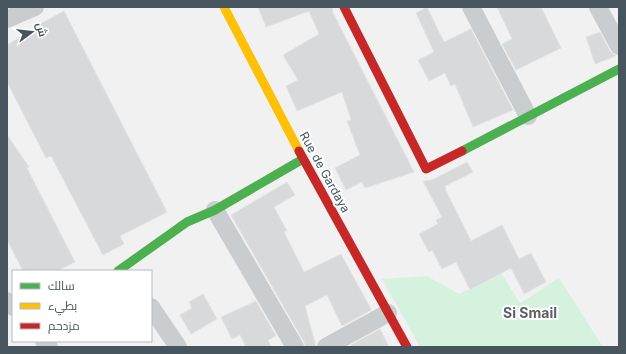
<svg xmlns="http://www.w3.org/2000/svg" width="626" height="354" font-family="Inter,Cairo,sans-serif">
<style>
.green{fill:#d5f2de}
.building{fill:#d8d9da;stroke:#e3e3e4}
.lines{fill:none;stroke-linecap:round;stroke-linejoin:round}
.street{stroke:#cacdd0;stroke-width:18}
.fast{stroke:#4caf50;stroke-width:9}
.slow{stroke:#ffc107;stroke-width:9}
.jam{stroke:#c62828;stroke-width:9}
.labels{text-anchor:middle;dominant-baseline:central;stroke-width:4;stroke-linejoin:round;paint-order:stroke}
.street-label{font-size:12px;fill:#47555f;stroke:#fff}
.quarter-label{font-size:14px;font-weight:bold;fill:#5c6165;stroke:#fff}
</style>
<rect width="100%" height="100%" fill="#f2f1f1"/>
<path class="green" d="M501,273L520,303L559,278L603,347H420L382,279L427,276L459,294Z"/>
<path class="building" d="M258,7H332L333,13L414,172L365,188L362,182L346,190L335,168L360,155L347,121L351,120L342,92L297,111L286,86L298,80L283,55L319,34L309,11L266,27Z
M427,7L444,42L471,29L513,110L473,127L455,84L451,86L445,73L429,81L418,60L434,52L416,13Z
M497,7H541L561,48L516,70L502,44L512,39Z
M64,11L167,212L120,236L124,244L103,255L51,156L46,158L7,82V45L41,25L40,24Z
M600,32L610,51L616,56L595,64L586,37Z
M7,135L29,167L27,168L75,262L57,271H23L7,240Z
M467,162L473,172L445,186L446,189H445L471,241L502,225L519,259L531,253L546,282L524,294L511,268L470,290L456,262L442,269L432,250L429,252L419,234L438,224L436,220L442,217L423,181L432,180Z
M287,182L295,195L274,207L287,231L284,232L304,272L341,254L371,309V310L342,326L327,295L305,306L316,347H305L304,342L231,215Z
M203,294L217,319L191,334L180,315L192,308L189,302Z
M256,301L276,336L268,340L271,347H246L240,335L232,339L221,317Z
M380,329L389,347H352L351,345Z"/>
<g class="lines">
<path class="street" d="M471,7L528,116
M598,7L619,46
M7,19L35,7
M215,210L295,347
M7,301L13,307
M151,307L178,347
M44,341L49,347
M326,347L388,313"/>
<path class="fast" d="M462,151L619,69
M118,271L187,222L215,210L303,159"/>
<path class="slow" d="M224,7L299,151"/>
<path class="jam" d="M344,7L426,169L462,151
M299,151L407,347"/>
</g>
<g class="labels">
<g class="street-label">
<text transform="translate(325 172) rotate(61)">Rue de Gardaya</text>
</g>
<g class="quarter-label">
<text x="530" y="312">Si Smail</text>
</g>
</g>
<rect width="626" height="354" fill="none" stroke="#47555f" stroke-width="16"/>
<rect x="12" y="270" width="140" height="72" fill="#ffffff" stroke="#b5bbbf"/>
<rect x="20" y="283" width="20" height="6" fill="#4caf50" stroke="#b5bbbf"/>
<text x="48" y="290" font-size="12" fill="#47555f">سالك</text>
<rect x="20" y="303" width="20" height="6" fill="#ffc107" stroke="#b5bbbf"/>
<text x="48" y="310" font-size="12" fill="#47555f">بطيء</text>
<rect x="20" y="323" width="20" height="6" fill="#c62828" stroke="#b5bbbf"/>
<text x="48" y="330" font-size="12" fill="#47555f">مزدحم</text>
<g transform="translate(32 32) rotate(75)" stroke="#ffffff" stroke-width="3" paint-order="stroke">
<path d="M0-3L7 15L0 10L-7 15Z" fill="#47555f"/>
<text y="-6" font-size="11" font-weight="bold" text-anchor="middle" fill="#47555f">ش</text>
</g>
</svg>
